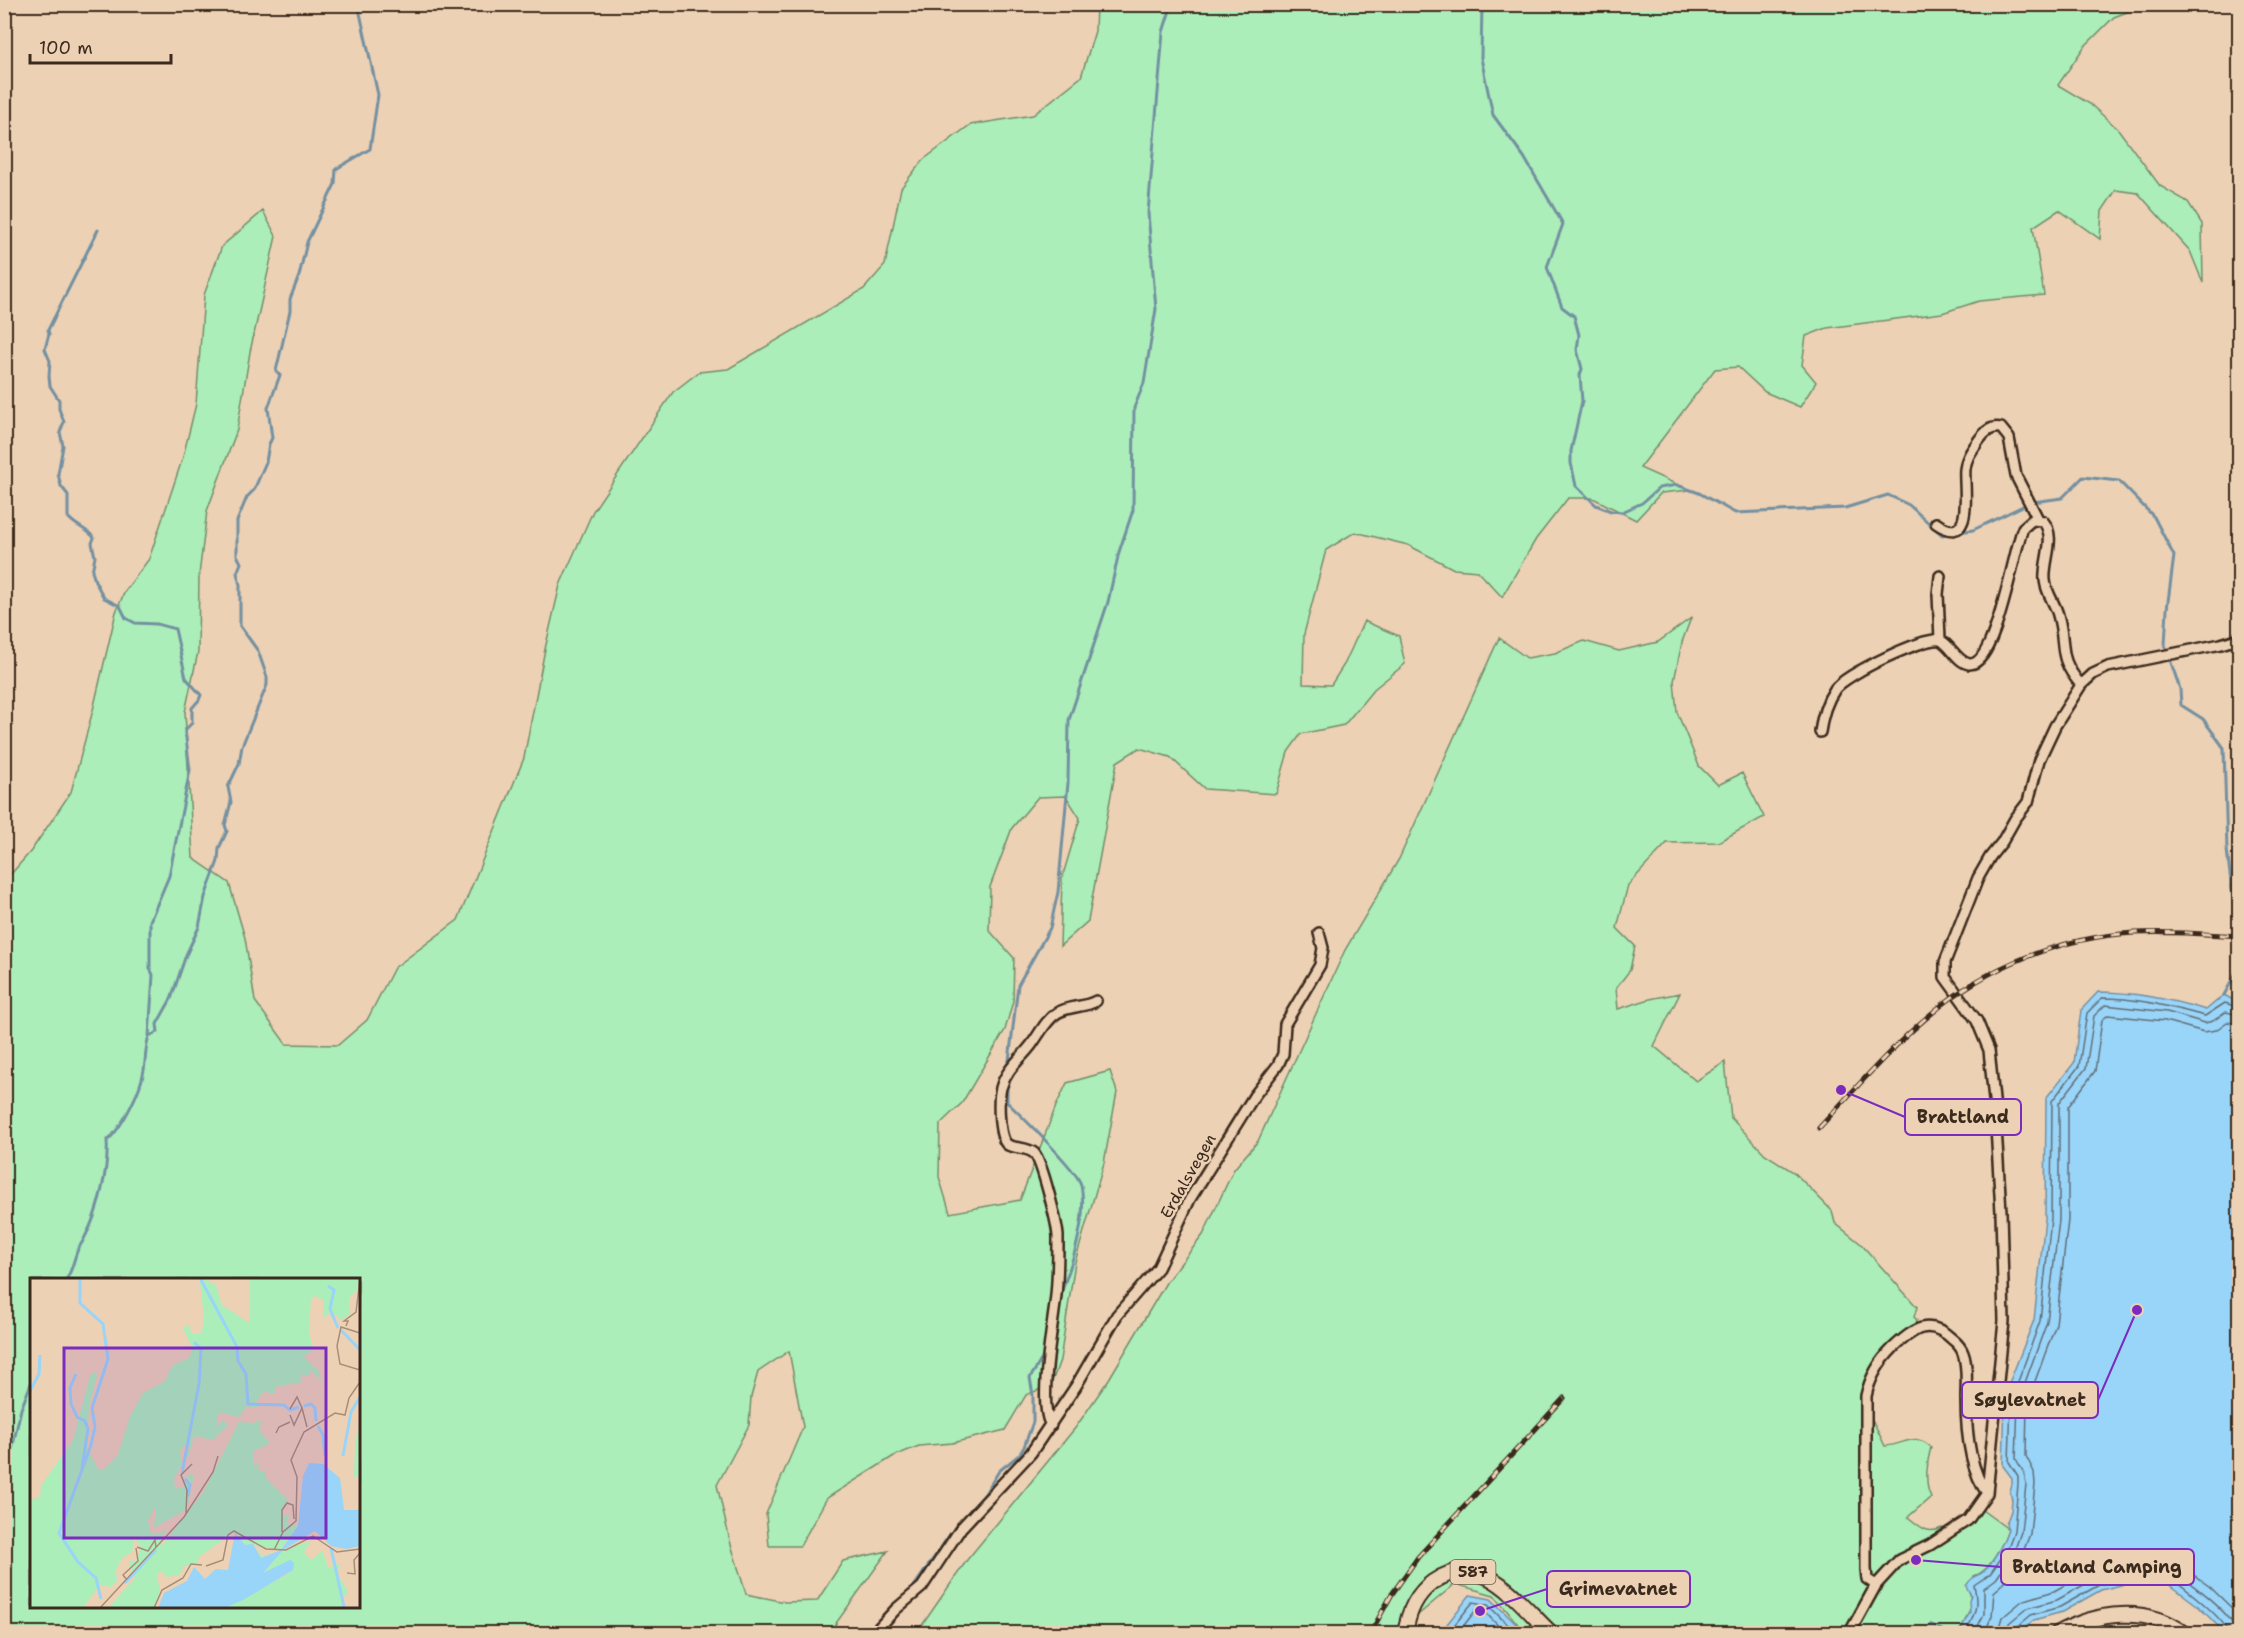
<svg xmlns="http://www.w3.org/2000/svg" width="2244" height="1638" font-family="'Shantell Sans',sans-serif">
<style>
.green{fill:#abeeb9;stroke:#738c6c;stroke-width:1.5;fill-rule:evenodd}
.water{fill:#99d4f9;stroke:#7390a1;stroke-width:1.5}
.lines{fill:none;stroke-linecap:round;stroke-linejoin:round}
.shore{stroke:#616e76;stroke-width:1.5}
.stream{stroke:#7390a1;stroke-width:3}
.minor-casing{stroke:#3b2a1e;stroke-width:14}
.primary-casing{stroke:#3b2a1e;stroke-width:18}
.minor{stroke:#edd1b4;stroke-width:9}
.primary{stroke:#edd1b4;stroke-width:14}
.rail-casing{stroke:#3b2a1e;stroke-width:5}
.rail{stroke:#edd1b4;stroke-width:3;stroke-dasharray:9;stroke-linecap:butt}
.labels{text-anchor:middle;dominant-baseline:central;stroke-width:5;stroke-linejoin:round;paint-order:stroke}
.shield{fill:#edd1b4;stroke:#705c4b;stroke-width:1.5}
.shield-label{font-size:15px;font-weight:bold;fill:#3b2a1e}
.street-label{font-size:16px;fill:#3b2a1e;stroke:#edd1b4}
.inset-river{fill:none;stroke:#99d4f9;stroke-width:3}
.inset-road{fill:none;stroke:#a68e78;stroke-width:1.5}
.view{fill:#7b2cbf;fill-opacity:0.15;stroke:#7b2cbf;stroke-width:3}
.inset-edge{fill:none;stroke:#3b2a1e;stroke-width:3}
.leader{fill:none;stroke:#7b2cbf;stroke-width:2}
.callout-dot{fill:#7b2cbf;stroke:#edd1b4;stroke-width:2}
.callout{fill:#edd1b4;stroke:#7b2cbf;stroke-width:2}
.callout-label{font-size:18px;text-anchor:middle;font-weight:bold;fill:#3b2a1e}
</style>
<rect width="100%" height="100%" fill="#edd1b4"/>
<filter id="ink" filterUnits="userSpaceOnUse"><feTurbulence type="fractalNoise" baseFrequency=".0167" numOctaves="2"/><feDisplacementMap in="SourceGraphic" scale="12" xChannelSelector="R" yChannelSelector="G"/><feConvolveMatrix kernelMatrix="1 2 1 2 8 2 1 2 1" color-interpolation-filters="sRGB"/></filter>
<g filter="url(#ink)">
<path class="green" d="M1096,5H2133L2135,9L2114,17L2084,47L2058,85L2090,104L2118,129L2160,186L2188,202L2202,224L2203,283L2190,251L2138,193L2116,190L2102,211L2100,239L2059,210L2033,227L2044,295L1979,301L1942,313L1827,328L1806,336L1802,365L1816,382L1800,407L1765,392L1738,367L1715,369L1640,468L1689,490L1661,493L1636,520L1593,498H1568L1536,539L1502,597L1478,571L1454,569L1408,545L1355,532L1326,550L1304,634L1303,684L1331,685L1345,663L1364,621L1399,636L1405,664L1374,689L1344,725L1301,734L1288,752L1276,794L1205,789L1170,757L1139,748L1117,762L1088,921L1060,946L1062,878L1080,818L1066,796L1038,797L1012,828L990,887L989,930L1014,958L1013,1001L1005,1030L962,1103L940,1124L939,1177L950,1213L1020,1200L1056,1106L1067,1083L1110,1071L1117,1092L1104,1163L1075,1262L1060,1360L1051,1385L1026,1395L1005,1430L952,1443L919,1446L894,1456L827,1498L800,1546H769L766,1514L803,1427L789,1351L758,1372L751,1397L749,1425L717,1485L730,1541L746,1594L785,1602L817,1601L843,1561L888,1551L829,1633L5,1634V881L31,851L71,792L93,710L116,612L125,591L149,559L183,457L196,404L204,295L222,246L263,211L276,236L250,352L237,430L207,511L199,575L198,652L185,712L193,858L229,883L245,938L255,1001L286,1044L338,1045L367,1020L394,968L458,920L524,758L545,649L560,585L593,511L673,392L699,372L728,369L864,289L885,265L901,188L923,160L970,125L1033,115L1081,77L1095,31ZM32,1280H358V1606H32Z
M1691,618L1682,642L1674,681L1677,712L1699,766L1718,785L1742,773L1764,817L1718,842L1667,843L1628,885L1617,928L1635,946L1630,970L1616,988L1618,1009L1650,999L1680,993L1654,1046L1696,1081L1725,1062L1731,1118L1765,1154L1795,1173L1832,1211L1835,1223L1861,1244L1917,1307L1914,1317L1917,1320L1915,1326L1888,1347L1869,1373L1861,1395L1863,1406L1873,1421L1885,1446C1906,1445 1913,1431 1931,1447C1927,1461 1924,1484 1931,1497L1908,1517C1919,1526 1927,1535 1942,1528L1945,1533L1965,1518L1975,1505L2008,1529C2003,1544 1990,1572 1974,1576L1969,1591C1975,1606 1966,1619 1959,1632L1948,1633L1931,1624L1922,1634L1525,1633L1494,1595L1455,1584L1412,1620L1404,1633L916,1634L967,1560L1076,1427L1109,1379L1167,1281L1203,1235L1234,1169L1258,1141L1345,950L1399,859L1499,638L1527,658L1555,653L1584,641L1619,651L1658,642Z"/>
<path class="water" d="M2098,992C2135,992 2170,999 2206,1010L2224,995L2239,1003V1633H2225L2197,1605L2154,1573L2129,1583L2101,1590L2062,1612L2034,1620L2018,1633H1922L1931,1624L1948,1633L1959,1632L1970,1612L1969,1601L1971,1595L1966,1586C1973,1574 1977,1578 1984,1571C1994,1563 2004,1541 2008,1529L2006,1524L2011,1511L2012,1500L2010,1491L2012,1484V1478L2003,1466L2005,1400L2006,1391L2034,1320L2045,1219L2046,1098L2074,1063L2081,1010Z
M1470,1595L1491,1599L1525,1633H1440Z"/>
<g class="lines">
<path class="shore" d="M1447,1634L1473,1602L1488,1605L1517,1634
M1457,1634L1476,1610L1485,1612L1506,1634
M1965,1634C1975,1614 1979,1606 1974,1585L1990,1574L2007,1550L2014,1531L2018,1484V1476L2009,1462L2011,1401L2040,1321L2051,1219L2052,1101L2079,1066L2087,1013L2102,998C2140,998 2169,1007 2205,1016L2225,1003L2240,1008
M1974,1634L1984,1614V1588L1996,1579L2013,1555L2021,1532L2026,1484L2024,1473L2016,1459L2018,1402L2047,1322L2059,1220V1103L2086,1068L2094,1016L2105,1005L2167,1012L2205,1023L2213,1021L2226,1012L2240,1015
M1984,1634L1992,1616L1994,1592L2002,1585L2020,1560L2030,1534L2035,1484L2034,1472L2026,1456L2027,1403L2056,1324L2068,1220V1107L2095,1071L2102,1020L2108,1015L2165,1021L2204,1032L2216,1030L2227,1022L2240,1024
M1998,1634L2003,1617L2022,1601L2054,1591L2092,1570L2153,1551L2167,1555L2210,1587L2240,1616
M2007,1634L2010,1623L2028,1608L2057,1600L2096,1578L2153,1560L2162,1563C2179,1575 2235,1613 2237,1634
M2015,1634L2017,1627L2031,1615L2060,1607L2099,1585L2154,1568C2168,1572 2227,1620 2229,1634"/>
<path class="stream" d="M1482,4L1481,58L1493,115L1524,157L1563,224L1547,267L1562,307L1574,316L1579,335L1577,350L1582,369L1580,375L1582,401L1571,451V463L1576,486L1596,505L1611,511L1622,512L1642,503L1659,488L1677,485L1699,493L1735,513L1845,508L1888,495L1909,505L1942,535L1952,533
M98,230L48,330L49,334L45,349L50,361L49,376L50,386L59,400V409L64,422L60,432L63,446L58,474L61,486L68,495V517C76,527 88,529 94,538L92,543L95,557L92,571L95,581L104,598L120,606L126,618L135,623L157,624L175,629L186,678L201,695L199,700L192,708V723L185,730L190,770L169,876L150,921V968L153,975L149,1036
M2033,502L2062,498L2083,477L2119,481L2154,517L2174,556L2167,609L2165,645L2180,689L2181,705L2203,719L2224,748L2227,850L2234,906L2240,922
M1959,532L1973,530L2027,504
M2224,995L2235,975L2240,960
M1008,1069L1018,985L1050,928L1058,892L1068,783L1069,720L1108,602L1119,552L1133,510L1134,408L1144,383L1156,309L1148,213L1163,32L1171,7L1169,4
M1007,1082V1102C1021,1116 1078,1170 1081,1185C1088,1219 1071,1267 1059,1298
M66,1280C73,1269 73,1261 78,1249C80,1245 83,1242 85,1237C98,1214 109,1167 107,1141C122,1128 141,1090 144,1070C146,1058 145,1048 149,1036L158,1032L157,1024L171,999L186,955L199,927L205,897L218,861L219,848L227,831L225,825L231,802L228,787L239,764L242,746L267,685V677L258,651L240,626V585L237,573L241,563L237,555V521L247,497L254,490L266,462L269,444L272,438L268,408L280,375L276,371L290,311V299L299,276L307,242L335,184L336,169L370,149L378,95L358,4
M4,1467L11,1454L21,1409L32,1381
M910,1592L951,1533L984,1495L999,1471L1019,1455L1024,1447L1033,1422V1395L1030,1378L1043,1357L1045,1348"/>
<g class="minor-casing">
<path id="minor" d="M1936,523C1976,551 1963,485 1965,469C1966,457 1973,449 1979,440C1985,432 1991,426 2001,428L2009,438L2016,476L2038,519
M1940,576L1938,594L1940,640C1951,645 1957,662 1969,664C1996,667 2014,548 2023,528L2032,520L2043,521C2057,537 2043,561 2045,580C2046,593 2055,603 2058,615C2067,646 2056,656 2081,685
M1820,732C1822,717 1826,702 1835,689C1846,674 1923,637 1940,640
M1051,1425C1037,1406 1054,1320 1056,1295C1058,1275 1058,1255 1058,1236C1057,1223 1042,1161 1034,1153C1027,1147 1016,1149 1008,1145C998,1139 998,1099 1001,1088C1006,1069 1021,1059 1032,1044C1040,1033 1046,1020 1057,1013C1070,1005 1084,1008 1096,1001
M1876,1585L1867,1579L1866,1569V1396C1870,1377 1880,1361 1893,1348C1913,1329 1929,1317 1952,1339C1957,1343 1961,1347 1963,1353C1968,1367 1966,1384 1966,1399C1966,1429 1969,1469 1987,1493
M873,1634L896,1609L922,1587L961,1528L1031,1453L1076,1386L1117,1315L1158,1268L1190,1199L1254,1096L1278,1065L1283,1054L1285,1024L1320,965L1323,948L1319,933
M1849,1634L1876,1585L1899,1560L1930,1545L1968,1520L1987,1493L2004,1321L2001,1212L1995,1110L1989,1050L1977,1021L1945,977V962L1978,878L1990,857L2002,842L2015,819L2028,802L2039,760L2055,726L2081,685L2093,674L2108,667L2221,644L2240,638"/>
</g>
<g class="primary-casing">
<path id="primary" d="M1405,1634C1408,1613 1415,1595 1433,1582C1483,1547 1519,1604 1552,1634
M2057,1634C2096,1612 2147,1605 2185,1634"/>
</g>
<use href="#minor" class="minor"/>
<use href="#primary" class="primary"/>
<g class="rail-casing">
<path id="rail" d="M1819,1128C1855,1089 1890,1048 1931,1014C1987,966 2061,937 2135,933C2170,931 2205,934 2240,936
M1370,1634L1392,1594L1418,1557L1564,1398"/>
</g>
<use href="#rail" class="rail"/>
</g>
</g>
<g class="labels">
<rect class="shield" x="1450.5" y="1560" width="45" height="24" rx="4.5"/>
<g class="shield-label">
<text x="1473" y="1572">587</text>
</g>
<g class="street-label">
<text transform="translate(1188 1176) rotate(-60)">Erdalsvegen</text>
</g>
</g>
<g transform="translate(30 1278)">
<rect width="330" height="330" fill="#edd1b4"/>
<path d="M220,0H330L328,11L319,20L320,36L312,42L301,34L294,40L293,22L285,18L281,21L279,55L283,71L274,79L289,93L291,103L281,92L279,98L271,96L272,104L245,109L244,117L234,113L226,124L231,127L225,130L217,128L209,139L189,134L186,149L193,142L198,147L183,162L164,158L158,180L159,162L150,173L152,186L144,201L145,211L153,209L159,196L164,197L157,231L124,250L126,227L118,243L121,255L129,256L138,250L131,260V269L174,213L209,144L223,145L231,142L230,153L240,165L224,173L223,187L230,185L227,192L235,193L236,200L258,222L252,230L254,238H259L257,246L268,248L262,260L259,259L251,272L226,268L232,278L243,274L231,280L226,268L215,267L204,254L169,279L167,286L154,288L149,297L136,299L132,293L127,297L130,313L125,330H78L105,300L98,283H106L111,270L105,260L102,274L92,280L86,293L87,303L81,309L70,307L53,330H0V222L10,219L11,208L43,162L60,98L65,94L67,97L59,129L57,169L68,191H74L88,177L100,138L113,115L135,103L142,88L160,79L162,69L153,50L158,46L162,56H171L174,42L170,4L177,2L186,7L192,27L219,45ZM330,145V197L324,200L325,164ZM281,263L274,274L281,282L292,273L299,290L309,285L308,297L318,313L312,321L314,330H194L260,295L256,286L233,295L253,272Z" fill="#abeeb9"/>
<path d="M279,185L293,186L310,200L314,232H330V268L316,271L301,268L285,253L253,272L233,295L260,282L264,285L263,292L213,322L194,330H128L134,315L157,303L164,289L175,301L186,291L198,292L205,255L215,267L223,266L231,280L251,272L268,248L273,198Z" fill="#99d4f9"/>
<path class="inset-river" d="M50,0V25L73,46L78,81L62,130L65,149L61,167L29,255L48,284L66,300L71,321M170,0L207,69L208,83L216,96L218,126L254,127L260,132L269,129M298,8L304,12L300,31L308,50M311,52L330,72M46,96L40,110L41,126L47,139L55,143L58,151L52,190M0,113L9,96L10,77M274,128L281,126L285,130L286,143M288,148L293,157L295,178M313,178L321,134L330,119M152,195L169,106L171,71L164,64M155,201L160,207L158,218M301,270L314,329M95,305L126,272"/>
<path class="inset-road" d="M316,48L318,43H314L326,34L330,1M330,55L311,49L307,68L310,86L330,92M260,131L267,119L272,130M260,137L264,147L272,130L277,149M246,155L249,149L260,144M156,235L157,212L151,197L162,186M252,254V232L257,225L263,227L264,241M107,269L118,273L125,262L126,270M244,272L253,254L266,243L267,199L261,182L274,154L305,135L315,137L319,120L330,104M176,288L193,282L198,257L204,253L236,271L256,272L283,258L307,274L330,271M317,295L325,296L324,282L330,275M97,302L93,297L108,283L106,270M70,330L154,239L183,194L188,178M124,330L132,312L153,300L161,286L172,287"/>
<path class="view" d="M34,70H296V260H34Z"/>
<rect width="330" height="330" class="inset-edge"/>
</g>
<path class="leader" d="M1841 1090L1905 1117M2137 1310L2098 1400M1916 1560L2001 1567M1480 1611L1547 1589"/>
<g class="callout-dot">
<circle cx="1841" cy="1090" r="6"/>
<circle cx="2137" cy="1310" r="6"/>
<circle cx="1916" cy="1560" r="6"/>
<circle cx="1480" cy="1611" r="6"/>
</g>
<g class="callout">
<rect x="1905" y="1099" width="116" height="36" rx="6"/>
<rect x="1962" y="1382" width="136" height="36" rx="6"/>
<rect x="2001" y="1549" width="193" height="36" rx="6"/>
<rect x="1547" y="1571" width="143" height="36" rx="6"/>
</g>
<g class="callout-label">
<text x="1963" y="1123">Brattland</text>
<text x="2030" y="1406">Søylevatnet</text>
<text x="2097" y="1573">Bratland Camping</text>
<text x="1618" y="1595">Grimevatnet</text>
</g>
<rect width="2244" height="1638" fill="none" stroke="#edd1b4" stroke-width="24"/>
<rect x="12" y="12" width="2220" height="1614" fill="none" stroke="#3b2a1e" stroke-width="2" filter="url(#ink)"/>
<path d="M30 54v9h141v-9" fill="none" stroke="#3b2a1e" stroke-width="3"/>
<text x="39" y="54" font-size="18" fill="#3b2a1e" stroke="#edd1b4" stroke-width="4.5" paint-order="stroke">100 m</text>
</svg>
